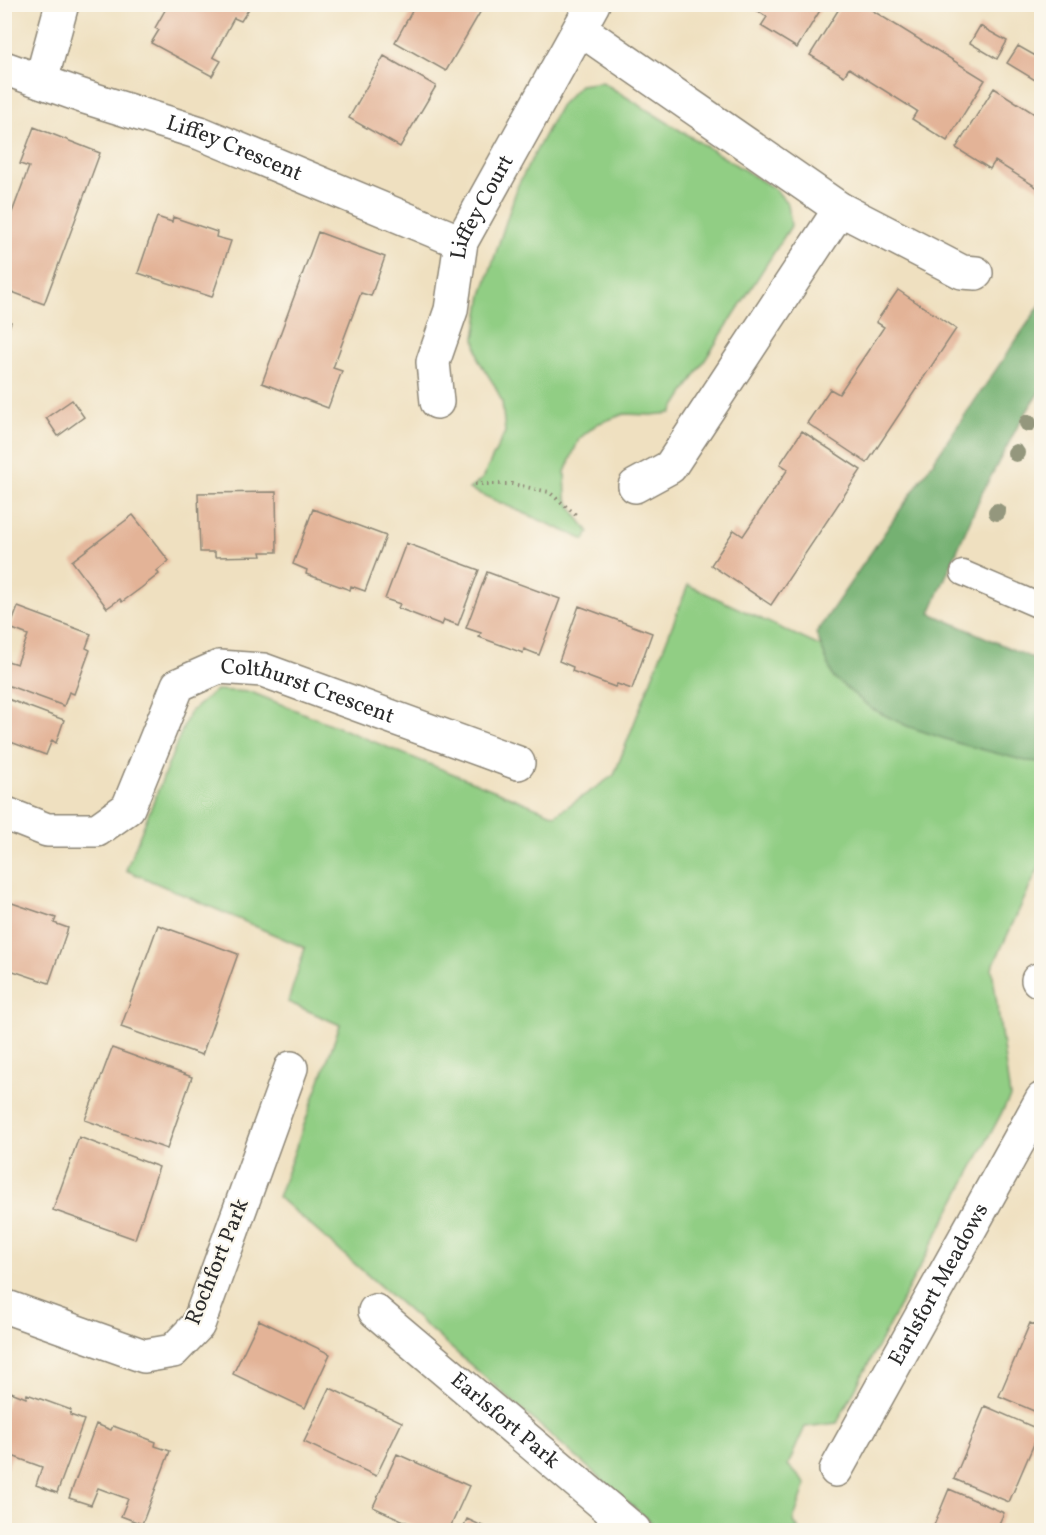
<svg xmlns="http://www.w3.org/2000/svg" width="1046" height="1535" font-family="Vollkorn,serif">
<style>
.green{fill:#91ce84;stroke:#5e7c58;stroke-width:1.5}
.forest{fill:#74b172;stroke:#506e4e;stroke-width:1.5}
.building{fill:#e3b397}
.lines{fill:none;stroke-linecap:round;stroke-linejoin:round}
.service-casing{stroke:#8d8676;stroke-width:27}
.minor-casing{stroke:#8d8676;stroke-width:36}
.path{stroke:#8d8676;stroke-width:4;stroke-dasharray:1.5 4.5;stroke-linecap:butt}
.service{stroke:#fff;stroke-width:24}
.minor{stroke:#fff;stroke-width:33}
.tree{fill:#94977d}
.labels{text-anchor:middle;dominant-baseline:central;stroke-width:4.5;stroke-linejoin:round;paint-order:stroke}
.street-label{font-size:22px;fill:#2b2b2b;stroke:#fbf7ec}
</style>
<rect width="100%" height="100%" fill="#fbf7ec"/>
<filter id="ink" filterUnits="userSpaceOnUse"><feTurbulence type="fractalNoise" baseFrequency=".0167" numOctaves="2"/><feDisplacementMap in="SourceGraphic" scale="12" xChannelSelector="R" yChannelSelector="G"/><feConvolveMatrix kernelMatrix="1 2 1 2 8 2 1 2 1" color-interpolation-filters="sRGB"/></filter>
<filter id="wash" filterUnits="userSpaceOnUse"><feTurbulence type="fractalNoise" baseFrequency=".008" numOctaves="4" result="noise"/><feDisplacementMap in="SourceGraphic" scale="24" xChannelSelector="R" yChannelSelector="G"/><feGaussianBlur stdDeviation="1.35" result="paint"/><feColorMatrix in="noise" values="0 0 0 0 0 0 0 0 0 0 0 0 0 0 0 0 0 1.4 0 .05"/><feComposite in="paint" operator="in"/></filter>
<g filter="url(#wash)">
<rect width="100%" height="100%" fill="#efe0c0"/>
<path class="green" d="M602,82L775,189L788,204L791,226L671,413L651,415L624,414L597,424L579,439L565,472L566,497L576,515L589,532L585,540L469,489L482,479L505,432L502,402L495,386L479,361L475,338L482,295L518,185L560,106L580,85Z
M688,585L828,650L1041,738V863L992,968L1010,1097L837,1423L805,1427L788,1465L806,1484L793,1521L800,1530H660L278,1197L340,1025L288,1002L305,948L126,870L189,713L216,690L251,692L555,815L614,775Z"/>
<path class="forest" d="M1041,304V389L1019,424L982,493L930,613L1041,662V762L1026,761L957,743L907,726L872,709L833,677L816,633Z"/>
<g id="blocks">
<path class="building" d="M416,4H473L482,9L446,71L395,42Z
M747,4H824L797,48L761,26L767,17Z
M842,4H862L985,80L947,141L912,119L917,111L849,68L844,76L810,55Z
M168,5H246L250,7L241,21L234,18L213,57L221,61L212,76L151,43L159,30L155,28Z
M980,26L1007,41L997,59L970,43Z
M1018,46L1041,59V68L1035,80L1007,63Z
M384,56L436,86L400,147L349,118Z
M994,88L1041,118V190L995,161L990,169L956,148Z
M34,127L100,153L44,304L4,289V234L29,167L20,164Z
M157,217L172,222L173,217L217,232L216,237L231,241L212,297L138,273Z
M318,232L385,257L371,296L361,293L347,330L333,368L342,371L328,408L262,383Z
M898,290L956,329L867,463L807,423L830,389L839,394L884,327L876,322Z
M4,320L11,322L5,339H4Z
M72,400L84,417L58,436L46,418Z
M802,431L861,470L771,605L711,565L734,530L743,536L788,469L780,464Z
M276,492L277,552H261L262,556L215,557V552H200L198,493Z
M313,509L386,536L365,591L351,586L350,590L306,574L307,570L293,564Z
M133,515L169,561L157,571L159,574L141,588L122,602L120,599L107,608L72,561Z
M406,543L479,570L458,625L444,620L442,625L398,608L400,604L385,599Z
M487,572L560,599L539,655L524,649L523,653L479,637L481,633L466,628Z
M579,606L652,633L632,689L617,684L615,687L572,671L573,667L559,661Z
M18,607L91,634L86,648L90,650L74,694L69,692L64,706L4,684V660L17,664L28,635L10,628Z
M5,698L64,720L56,743L52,740L46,755L5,740Z
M12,903L56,918L54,923L68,928L49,983L4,968V904L10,906Z
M158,925L238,954L202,1055L121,1027Z
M112,1048L192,1077L167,1149L85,1120Z
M79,1137L159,1167L135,1239L53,1210Z
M259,1320L330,1354L305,1408L233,1374Z
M1030,1323L1041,1328V1414L999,1396Z
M330,1388L402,1422L376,1476L304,1442Z
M11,1392L26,1398L27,1394L71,1410L70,1415L84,1420L57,1493L36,1485L42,1467L12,1456L4,1476V1410Z
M985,1406L1040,1430L1009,1502L954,1479Z
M96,1424L111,1430L113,1426L135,1434L156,1442L155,1446L170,1451L142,1524L121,1516L128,1499L98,1488L91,1505L69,1498Z
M397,1454L469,1486L449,1530H424L373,1507Z
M949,1489L1004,1513L996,1530H932Z
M467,1519L491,1530H462Z"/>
</g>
</g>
<g filter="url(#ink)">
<use href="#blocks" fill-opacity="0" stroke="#8d8676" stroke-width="1.5"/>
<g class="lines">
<g class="service-casing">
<path id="service" d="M963,573L1042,607"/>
</g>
<g class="minor-casing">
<g id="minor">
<path d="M580,29L840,209L962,272L976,273"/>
<path id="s1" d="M4,68L82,96L200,133L461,242"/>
<path d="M41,81L62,4"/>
<path id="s2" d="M437,402L433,362L451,310L461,242L593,4"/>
<path d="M635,486L670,467L840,209"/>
<path id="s3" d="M4,813L47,830H97L128,808L178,685L219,667L263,670L518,763"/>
<path d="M1038,980L1042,982"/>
<path d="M4,1306L144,1356L173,1351L198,1325L291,1068"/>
<path id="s4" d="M375,1311L634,1530"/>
<path id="s5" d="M836,1470L1042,1099"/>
</g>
</g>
<path class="path" d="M475,484H512L549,492L576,515"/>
<use href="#service" class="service"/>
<use href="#minor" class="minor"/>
</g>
<g class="tree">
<circle cx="1028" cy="423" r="9"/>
<circle cx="1016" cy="453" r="9"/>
<circle cx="997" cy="512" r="9"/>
</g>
</g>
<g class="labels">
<g class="street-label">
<text stroke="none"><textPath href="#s1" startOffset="244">Liffey Crescent</textPath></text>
<text stroke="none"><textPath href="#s2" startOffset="204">Liffey Court</textPath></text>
<text stroke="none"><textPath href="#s3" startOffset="404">Colthurst Crescent</textPath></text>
<text transform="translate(218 1262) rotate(-68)">Rochfort Park</text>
<text stroke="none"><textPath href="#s5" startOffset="212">Earlsfort Meadows</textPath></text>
<text stroke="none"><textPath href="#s4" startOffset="170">Earlsfort Park</textPath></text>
</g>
</g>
<rect width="1046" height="1535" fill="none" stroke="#fbf7ec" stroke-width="24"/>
</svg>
